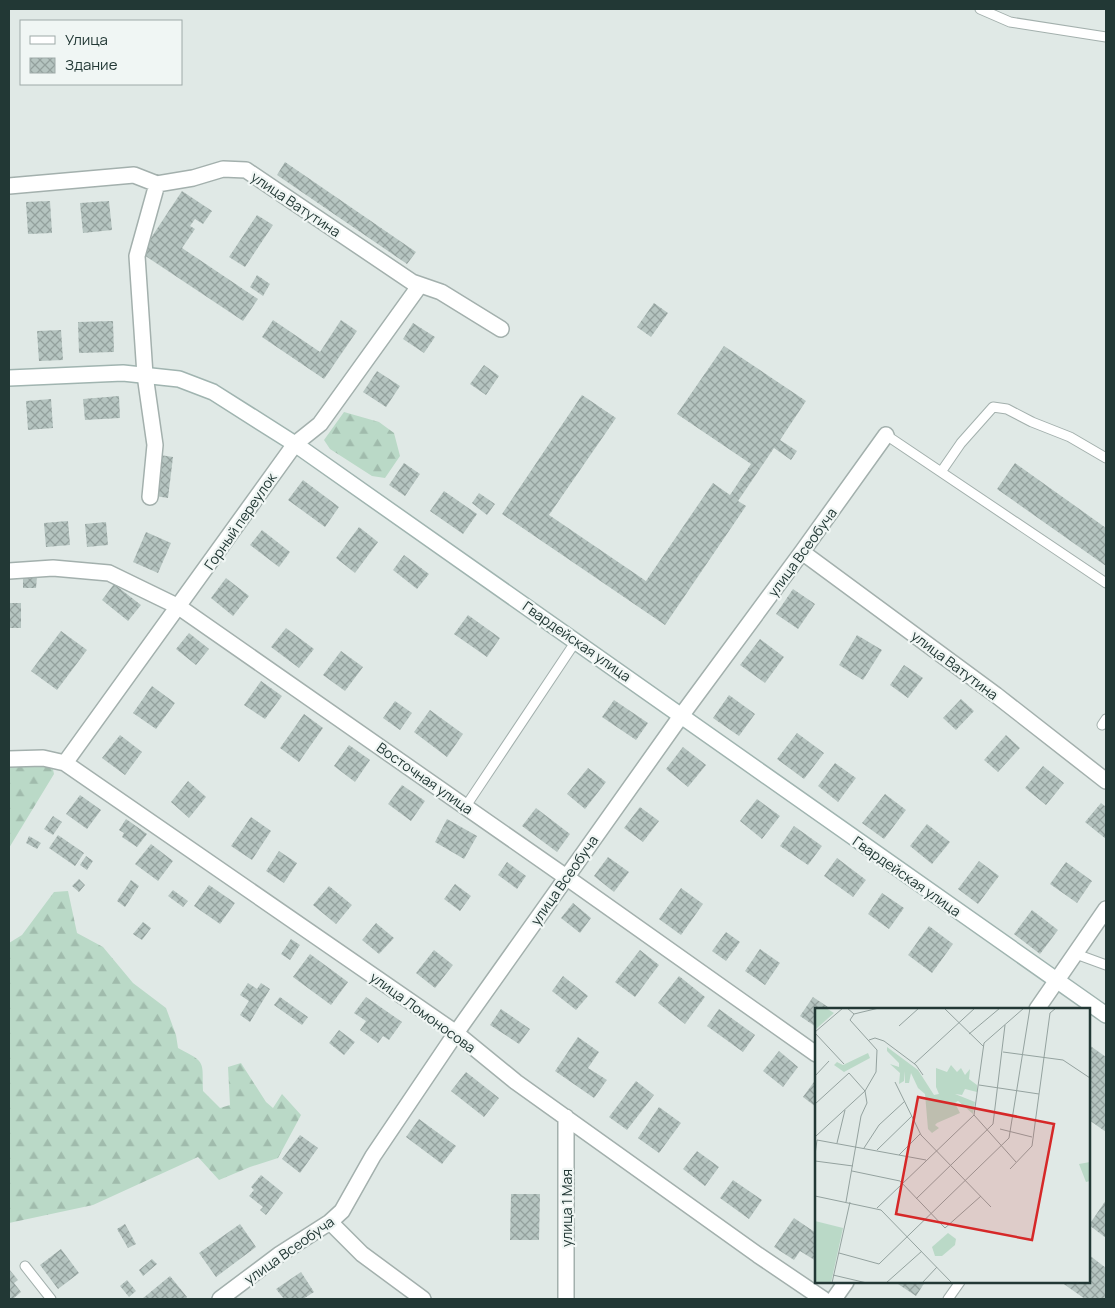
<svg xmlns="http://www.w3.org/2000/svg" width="1115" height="1308" font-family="Manrope,sans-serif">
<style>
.forest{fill:url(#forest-firs)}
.building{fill:url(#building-cross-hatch)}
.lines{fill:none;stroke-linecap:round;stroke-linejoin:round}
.lane-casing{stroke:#a3b0ad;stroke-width:11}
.street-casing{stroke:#a3b0ad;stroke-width:18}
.secondary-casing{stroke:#a0b4b0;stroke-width:18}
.lane{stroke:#fff;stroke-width:9}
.street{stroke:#fff;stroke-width:15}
.secondary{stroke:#fff;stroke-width:15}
.labels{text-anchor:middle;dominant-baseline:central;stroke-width:4.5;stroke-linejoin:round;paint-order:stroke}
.street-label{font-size:14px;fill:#223835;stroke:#f0f6f4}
.inset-road{fill:none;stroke:#94a29f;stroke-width:1}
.view{fill:#d62828;fill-opacity:0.15;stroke:#d62828;stroke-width:2.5}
.inset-edge{fill:none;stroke:#223835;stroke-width:2.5}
</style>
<defs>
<pattern id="forest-firs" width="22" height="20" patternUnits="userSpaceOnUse" patternTransform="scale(1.25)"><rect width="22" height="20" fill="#bad9c7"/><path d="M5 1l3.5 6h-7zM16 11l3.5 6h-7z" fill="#a0bbac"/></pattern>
<pattern id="building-cross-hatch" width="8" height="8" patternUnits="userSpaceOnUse" patternTransform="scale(1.25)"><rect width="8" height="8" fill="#b5c4c0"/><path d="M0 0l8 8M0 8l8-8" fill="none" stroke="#93a09d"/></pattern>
</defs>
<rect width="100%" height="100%" fill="#e0e9e6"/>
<path class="forest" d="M344,412L379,422L394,433L400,456L385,478L372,476L330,449L324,440Z
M9,765H52L54,774L9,848Z
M68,891L77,933L103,947L133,983L166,1008L176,1035L178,1048C207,1063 202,1061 203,1091L220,1108L230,1105L228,1067L241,1063L266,1102L273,1108L282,1094L301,1115L278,1158L250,1167L219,1180L198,1157L93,1205L9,1223V943L22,935L54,892Z"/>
<path class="building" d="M285,162L416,252L407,264L277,175Z
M182,191L212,211L203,224L195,219L190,226L195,229L182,248L258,299L243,321L141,253Z
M50,201L52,233L28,234L26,202Z
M109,201L112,230L83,233L80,203Z
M257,215L273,225L245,267L229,257Z
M257,275L270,284L263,296L250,287Z
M654,303L668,313L651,337L637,327Z
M273,320L320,352L341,320L357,331L324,379L262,337Z
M113,321L114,352L79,353L78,322Z
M413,323L435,337L424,353L403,339Z
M61,330L63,360L39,361L37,331Z
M724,346L806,401L780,440L797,451L791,460L774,448L738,501L746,506L665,625L502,514L582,395L616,418L549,515L646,581L713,483L730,495L751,464L677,414Z
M484,365L499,376L486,395L470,384Z
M377,371L400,386L386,407L363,392Z
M119,396L120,418L85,420L83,399Z
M51,399L53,428L28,430L26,401Z
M160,455L173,457L168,498L155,496Z
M404,463L420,474L405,496L389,485Z
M1015,463L1106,528V566L997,489Z
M303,480L339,507L325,527L288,500Z
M444,491L477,514L463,534L430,511Z
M479,493L495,504L487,515L472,503Z
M68,521L70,545L46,547L44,523Z
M106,522L108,545L87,547L85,524Z
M359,527L378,542L355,573L336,558Z
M262,530L290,552L279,567L250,545Z
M146,532L171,543L158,573L133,562Z
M404,555L429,574L417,589L393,570Z
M23,577H37L36,588H23Z
M226,578L249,596L233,616L211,598Z
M114,584L141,605L128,621L102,600Z
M793,589L815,604L798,629L776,614Z
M9,603H21V628H9Z
M468,615L500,638L487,657L454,634Z
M286,628L314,649L299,668L271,647Z
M61,631L87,650L57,690L31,671Z
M189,633L209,649L196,665L176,649Z
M857,635L882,650L863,680L839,665Z
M760,639L784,657L765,683L740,665Z
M341,651L363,667L345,691L323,675Z
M904,665L923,678L908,698L890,685Z
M261,681L282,696L265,719L244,705Z
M152,686L175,703L156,729L133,713Z
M729,695L755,714L739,736L713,718Z
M961,699L974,711L956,730L943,718Z
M614,700L648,723L636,740L602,717Z
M395,701L412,713L400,730L383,718Z
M430,710L463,734L447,757L414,732Z
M304,714L323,728L299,762L280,748Z
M797,733L824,753L804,779L777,759Z
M120,735L142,752L125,775L102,758Z
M1006,735L1020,748L998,772L984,760Z
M349,745L370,760L355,782L334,766Z
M683,747L706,765L688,787L666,769Z
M835,763L856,778L838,802L818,786Z
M1043,766L1064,783L1046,805L1025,788Z
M588,768L606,782L585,809L567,794Z
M188,781L206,797L189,818L171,802Z
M402,785L425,801L411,821L388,804Z
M885,794L906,810L884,839L862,823Z
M80,795L101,810L87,829L66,814Z
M757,799L780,816L762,839L740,821Z
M1101,803L1106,807V839L1085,822Z
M640,807L659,821L643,842L624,828Z
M536,808L570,834L557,852L522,826Z
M53,816L62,822L53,835L44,829Z
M251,817L271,831L252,860L231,846Z
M126,819L147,834L137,847L122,837L124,833L119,830Z
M447,819L477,836L464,859L435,842Z
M927,824L950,842L932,864L910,846Z
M794,826L822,846L808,865L780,846Z
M58,835L84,853L75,866L49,848Z
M29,836L41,843L37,849L26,843Z
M151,844L173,861L158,881L135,864Z
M279,851L297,863L284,883L266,871Z
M86,856L93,861L87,870L80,865Z
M608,857L629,872L614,892L594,876Z
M837,858L866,880L853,897L824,876Z
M979,861L999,876L978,904L958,889Z
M507,862L526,876L517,889L498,875Z
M1066,862L1092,881L1077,903L1050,884Z
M79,879L85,885L79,892L72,886Z
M131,880L139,886L125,907L117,901Z
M455,884L471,896L460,911L444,899Z
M209,885L235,903L220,924L194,906Z
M329,886L352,905L336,924L313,905Z
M681,888L703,904L681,935L659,919Z
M173,890L188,901L183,907L168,896Z
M882,893L904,908L889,929L868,914Z
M573,903L591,918L580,933L561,918Z
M1032,910L1058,930L1040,954L1014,934Z
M143,922L151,928L142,940L133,934Z
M376,923L394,938L379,954L362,940Z
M929,926L953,944L932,973L908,955Z
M726,932L740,942L726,961L712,951Z
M291,939L300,945L290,960L281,954Z
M760,949L780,963L765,985L745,971Z
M434,950L453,965L435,988L416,973Z
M640,950L659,965L635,997L615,982Z
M310,954L348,982L331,1005L293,977Z
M563,976L588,996L576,1010L552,991Z
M679,976L705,997L685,1024L658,1003Z
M248,983L257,989L261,983L270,989L250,1022L240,1015L249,1001L240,995Z
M280,997L308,1017L302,1025L274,1005Z
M366,997L402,1022L389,1040L383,1036L378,1043L360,1030L366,1021L354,1013Z
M813,997L831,1009H816V1027L800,1016Z
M501,1009L530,1029L519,1044L490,1025Z
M719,1009L755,1035L743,1052L707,1026Z
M339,1030L355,1042L344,1055L329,1043Z
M578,1037L599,1052L588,1068L607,1080L594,1098L555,1071Z
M1089,1045L1106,1057V1132L1089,1120Z
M779,1051L798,1067L783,1087L763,1071Z
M466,1072L499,1098L484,1117L451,1091Z
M816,1079V1107L803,1097Z
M636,1081L654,1095L627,1130L609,1117Z
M659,1107L681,1123L659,1153L638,1138Z
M419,1119L456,1146L442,1164L406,1137Z
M300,1135L318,1148L300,1173L282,1159Z
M697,1151L719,1167L705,1186L683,1169Z
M261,1175L283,1193L266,1215L260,1210L263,1207L249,1196L254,1190L251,1187Z
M733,1180L762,1200L749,1219L720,1198Z
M511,1194H540L539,1240H510Z
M1106,1200V1238L1089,1225Z
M794,1218L816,1233V1261L800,1251L794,1260L774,1247Z
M125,1224L136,1244L128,1248L117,1229Z
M240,1224L256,1247L216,1277L199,1253Z
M61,1249L79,1273L58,1289L40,1265Z
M1089,1255L1106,1268V1299H1085L1061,1282H1089Z
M152,1259L157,1264L143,1276L139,1270Z
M9,1269L18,1280L14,1283L21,1292L13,1299H9Z
M301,1272L314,1292L303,1299H284L276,1289Z
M170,1276L187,1297L185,1299H142Z
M127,1280L136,1291L129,1297L120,1286Z
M895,1282H925L916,1296Z"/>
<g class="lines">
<g class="lane-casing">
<path id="lane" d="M980,9L1010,22L1106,37
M886,435L1106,583
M941,472L961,443L993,407L1007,409L1032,422L1070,437L1106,458
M1102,725L1106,719
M466,806L576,641
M1076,954L1106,965
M25,1266L51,1299
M948,1299L960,1282"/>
</g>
<g class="street-casing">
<path id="street" d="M9,186L134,175L157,184L193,178L223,169L246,170L412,282L441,292L501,329
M150,497L155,445L145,375L137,256L157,184
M802,552L996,695L1106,781
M9,571L53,568L109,573L179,607L566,877L816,1054
M9,759L43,758L65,763L456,1033L516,1082L758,1255L823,1299
M65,763L295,444L320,424L420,285
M1037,1009L1106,909
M566,1117V1299
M330,1222L362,1254L423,1299
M220,1299L280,1254L330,1222L342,1211L373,1156L456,1033L681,716L802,552L886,435
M834,1299L846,1282"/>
</g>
<g class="secondary-casing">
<path id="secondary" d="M9,378L123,373L179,379L213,392L295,444L1106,1015"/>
</g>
<use href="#lane" class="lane"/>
<use href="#street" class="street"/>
<use href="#secondary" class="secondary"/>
</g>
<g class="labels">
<g class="street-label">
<text transform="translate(296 204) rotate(34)">улица Ватутина</text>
<text transform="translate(240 521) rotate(-55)">Горный переулок</text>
<text transform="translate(802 552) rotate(-54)">улица Всеобуча</text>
<text transform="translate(577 641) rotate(35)">Гвардейская улица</text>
<text transform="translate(955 665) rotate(37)">улица Ватутина</text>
<text transform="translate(425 778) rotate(35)">Восточная улица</text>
<text transform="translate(907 876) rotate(35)">Гвардейская улица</text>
<text transform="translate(564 880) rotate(-55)">улица Всеобуча</text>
<text transform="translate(423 1012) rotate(36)">улица Ломоносова</text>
<text transform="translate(566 1208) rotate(-90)">улица 1 Мая</text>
<text transform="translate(289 1250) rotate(-35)">улица Всеобуча</text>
</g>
</g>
<g transform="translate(815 1008)">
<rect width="275" height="275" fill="#e0e9e6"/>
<path d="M0,0H11L19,5L1,21Z" fill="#bad9c7"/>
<path d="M72,39L103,62L119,87L124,86L121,79V60L132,64L136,57L142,64L146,60L150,67L155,61L154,71L162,77V84L150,81L147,87L140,86L160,94L158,106L143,93L140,95L145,105L122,115L120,117L124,120L117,125L113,121L110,86L103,80L96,65L94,75H90V63L89,73L84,76L85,65L75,56L84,59V55L72,43ZM53,45L55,50L29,64L19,57L22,54L28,57ZM275,154V173L271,174L264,156Z" fill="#bad9c7"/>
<path d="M0,213L28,220L16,275H0Z" fill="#bad9c7"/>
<path d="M133,225L141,231L140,237L127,248H120L117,239Z" fill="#bad9c7"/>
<path class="inset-road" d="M32,0L39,6L64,0M129,0L168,38M84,18L104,0M0,24L28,0M0,25L29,56M154,26L185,0M54,32L60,30L69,33L101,57L108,67M188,44L248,52L275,70M99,56L160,0M0,68L14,53M80,74L106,127L176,199M164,77L224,86M0,96L34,65L50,83L52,95L46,108L31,194M159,107L201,154M185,121L217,129M1,128L50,83L61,64L62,42L35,12L39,6M2,132L111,152M22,135L30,102M49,140L64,117L90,93M62,142L97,108M0,147L2,132M84,147L105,126M0,153L38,158M195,161L217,138L235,5L241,0M37,163L85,173L130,220L166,188M0,188L66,202L137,275M101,191L178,116L190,17M62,200L159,107L169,35L209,0M24,245L64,256L194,130L215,0M18,267L52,275M17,275L35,194M71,275L107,243M107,275L122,259"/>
<path class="view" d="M103,89L239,116L217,232L81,206Z"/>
<rect width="275" height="275" class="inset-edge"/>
</g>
<rect width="1115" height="1308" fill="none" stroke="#223835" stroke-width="20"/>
<rect x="20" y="20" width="162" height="65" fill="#f0f6f4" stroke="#9eaaa8"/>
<rect x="30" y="36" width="25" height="8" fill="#ffffff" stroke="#9eaaa8"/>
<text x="65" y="45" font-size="15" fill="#223835">Улица</text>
<rect x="30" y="58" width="25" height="15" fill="url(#building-cross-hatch)" stroke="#9eaaa8"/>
<text x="65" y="70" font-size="15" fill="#223835">Здание</text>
</svg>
